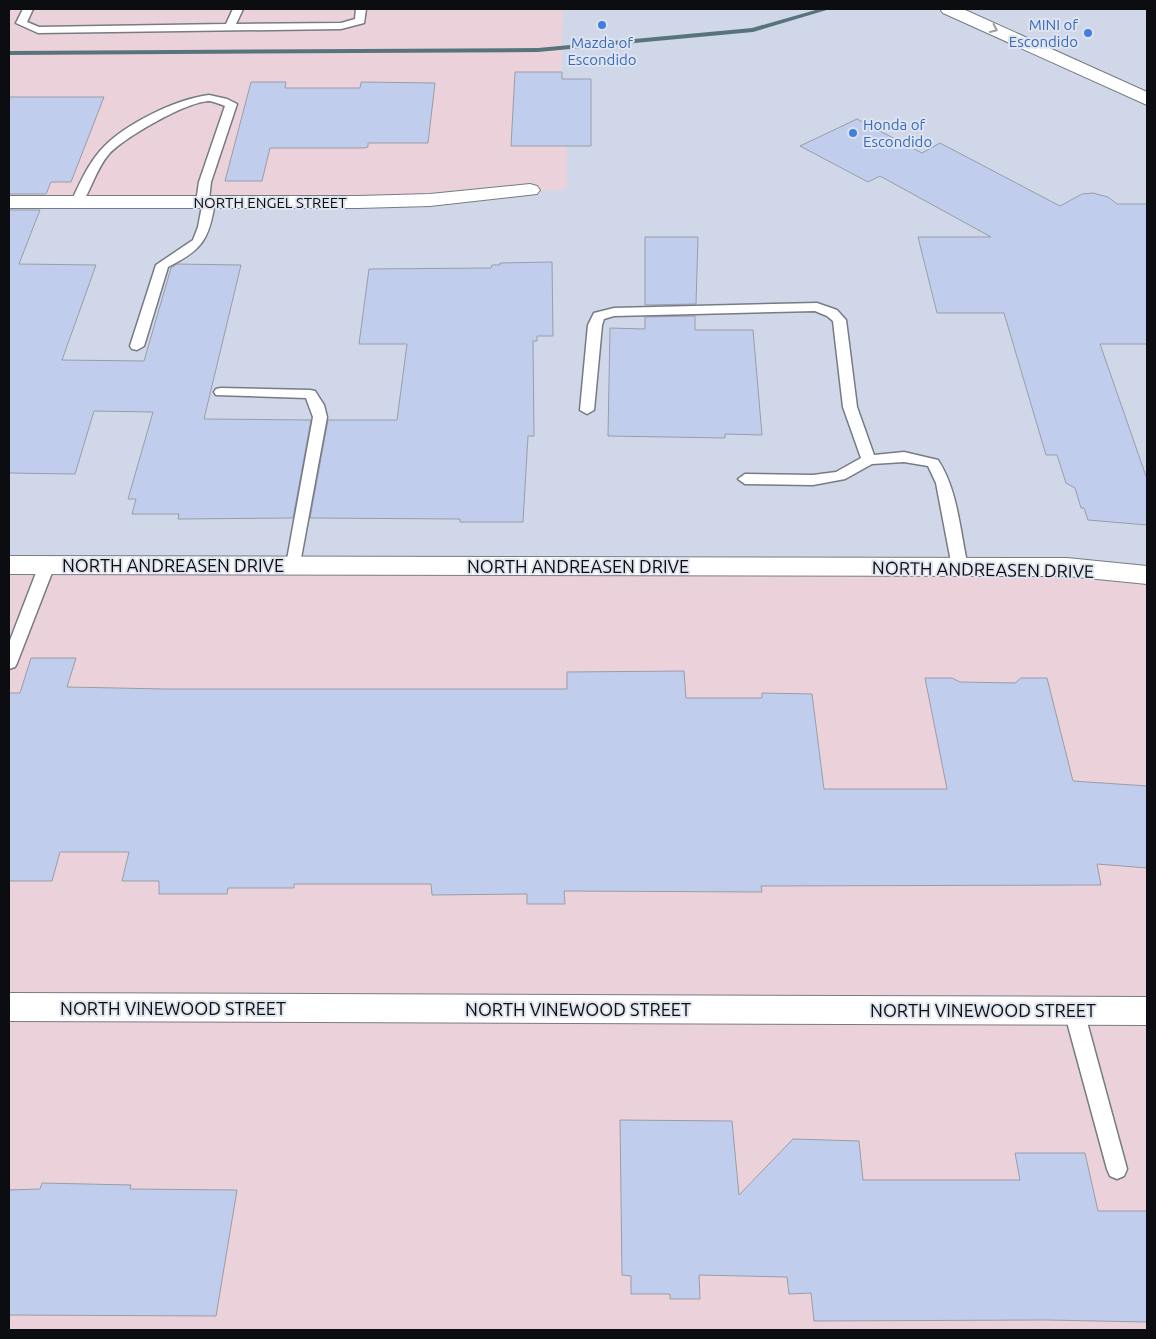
<svg xmlns="http://www.w3.org/2000/svg" width="1156" height="1339" font-family="Ubuntu,sans-serif">
<style>
.built{fill:#d0d7e8}
.industrial{fill:#ebd2da}
.lines{fill:none;stroke-linecap:round;stroke-linejoin:round}
.stream{fill:#58747b;fill-rule:evenodd}
.building{fill:#c1cdec;stroke:#999da7}
.lane-casing{stroke:#777b84;stroke-width:3}
.street-casing{stroke:#777b84;stroke-width:2}
.secondary-casing{stroke:#777b84;stroke-width:2}
.lane{fill:#fff;fill-rule:evenodd}
.street{fill:#fff;fill-rule:evenodd}
.secondary{fill:#fff;fill-rule:evenodd}
.oneway{stroke:#9e9ea0}
.shop-dot{fill:#3f7fe0;stroke:#dfe4ee;stroke-width:2}
.labels{text-anchor:middle;dominant-baseline:central;stroke-width:4;stroke-linejoin:round;paint-order:stroke}
.far-shop-label{font-size:15px;fill:#366cbe;stroke:#dfe4ee;text-anchor:end}
.far-street-label{font-size:15px;fill:#0c0d11;stroke:#dfe4ee}
.street-label{font-size:18px;fill:#0c0d11;stroke:#dfe4ee}
</style>
<rect width="100%" height="100%" fill="#dfe4ee"/>
<path class="built" d="M493,9H1147V575L1067,567L9,565V202H358L559,145L562,38Z"/>
<path class="industrial" d="M9,9H563L559,144L567,145V189L358,202H9Z
M9,565L1067,567L1147,575V1330H9Z"/>
<g class="lines">
<path class="stream" d="M819,9H830L753,32L538,52L9,55V51L538,48L752,28Z"/>
</g>
<path class="building" d="M515,72H562V79H591V146H511Z
M251,82H286L285,88H360L361,82L435,83L428,143H368V147L364,148H270L262,181H225Z
M9,97H104L71,182H51L46,194H9Z
M857,119L922,153L940,143L1060,206L1082,194L1093,193L1108,197L1117,204H1147V344H1100L1147,479V525L1088,520L1084,508H1081L1075,488L1066,483L1057,455H1046L1004,313H937L918,237H991L880,176L868,182L800,146Z
M9,210H40L19,264L96,265L62,360L144,361L171,268L177,264L241,265L204,419L311,420L293,518L178,519L179,514H132L136,499H128L153,412L94,411L75,474L9,473Z
M645,237H698L696,304L645,305Z
M552,262L553,336H537V341H533L534,436H528L523,522H460V519L310,518L328,420H397L407,344H359L369,269L491,268L492,265H500V263Z
M695,316V330H753L762,435L725,434V438L608,436L610,328L645,329V317Z
M31,658H76L67,687L166,689H567V672L684,671L686,698H762V693L812,694L824,789H947L925,678H952L960,682L1015,683L1021,678H1047L1073,781L1147,786V868L1097,864L1101,885L761,886L762,892L564,891L565,904H527V894L432,895L431,884H294V888H228L227,894H159V881H122L129,852H60L52,881H9V693H20Z
M620,1120L732,1121L739,1195L793,1139L859,1141L863,1180H1020L1015,1153H1085L1098,1211H1147V1322L1046,1320L814,1321L811,1293L789,1294L787,1277L699,1275L700,1299H670V1294H631V1276L622,1275Z
M42,1183L131,1185L130,1189L237,1190L216,1316L9,1315V1190L40,1189Z"/>
<g class="lines">
<g class="lane-casing">
<path id="lane" d="M23,9H33L27,22L39,27L226,24L233,9H243L236,24L341,23L355,19L356,9H366L364,23L341,29L38,33L16,23Z
M209,95L227,99L237,104L211,182L209,199L215,202C209,240 202,250 168,267L144,346L137,350L132,349L130,346L156,265L193,240L198,227L202,206L196,202L199,182L225,106C220,104 215,102 210,101C187,101 125,137 109,154C96,169 92,188 81,205L77,206L71,202C79,185 87,166 100,151C122,125 176,99 209,95Z
M817,303L837,310L846,320L857,407L874,455L904,452L938,460C958,490 960,532 968,567L965,571H955L952,567L936,483L928,466L904,462L872,464L845,479L813,485L745,484L738,479L745,474L813,475L836,472L861,458L843,407L833,321L827,316L815,311L614,316L604,319L602,325L594,410L587,414L580,410L588,325L594,313L614,308Z
M221,388L310,390L315,391L324,405L327,417L299,569H289L286,565L313,417L306,398L216,395L214,392L216,389Z
M47,560L52,561L55,565L17,663L15,667L9,669V643L39,565L42,561Z
M1074,1003L1081,1005L1084,1011L1127,1169L1124,1176L1117,1179L1110,1176L1107,1169L1064,1011L1067,1005Z"/>
</g>
<g class="street-casing">
<path id="street" d="M530,184L537,186L540,190L537,194L430,206L358,208H9V196H358L430,194Z
M9,993L1147,997V1025L9,1021Z"/>
</g>
<g class="secondary-casing">
<path id="secondary" d="M940,9H963L1147,92V105L943,13Z
M9,556L1067,558L1147,566V584L1067,576L9,574Z"/>
</g>
<use href="#lane" class="lane"/>
<use href="#street" class="street"/>
<use href="#secondary" class="secondary"/>
</g>
<defs><path id="oneway-chevron" d="M-2-3.5L2.5 0L-2 3.5" fill="none" stroke-width="1.6" stroke-linecap="round" stroke-linejoin="round" transform="scale(1.25)"/></defs>
<use class="oneway" href="#oneway-chevron" transform="translate(994 29) rotate(25)"/>
<g class="shop-dot">
<circle cx="602" cy="25" r="5"/>
<circle cx="1088" cy="33" r="5"/>
<circle cx="853" cy="133" r="5"/>
</g>
<g class="labels">
<g class="far-shop-label">
<text x="1078" y="24">MINI of<tspan x="1078" dy="17">Escondido</tspan></text>
<text x="602" y="42" text-anchor="middle">Mazda of<tspan x="602" dy="17">Escondido</tspan></text>
<text x="863" y="124" text-anchor="start">Honda of<tspan x="863" dy="17">Escondido</tspan></text>
</g>
<g class="far-street-label">
<text x="270" y="202">NORTH ENGEL STREET</text>
</g>
<g class="street-label">
<text x="173" y="565">NORTH ANDREASEN DRIVE</text>
<text x="578" y="566">NORTH ANDREASEN DRIVE</text>
<text transform="translate(983 569) rotate(1)">NORTH ANDREASEN DRIVE</text>
<text x="173" y="1008">NORTH VINEWOOD STREET</text>
<text x="578" y="1009">NORTH VINEWOOD STREET</text>
<text x="983" y="1010">NORTH VINEWOOD STREET</text>
</g>
</g>
<rect width="1156" height="1339" fill="none" stroke="#0c0d11" stroke-width="20"/>
</svg>
